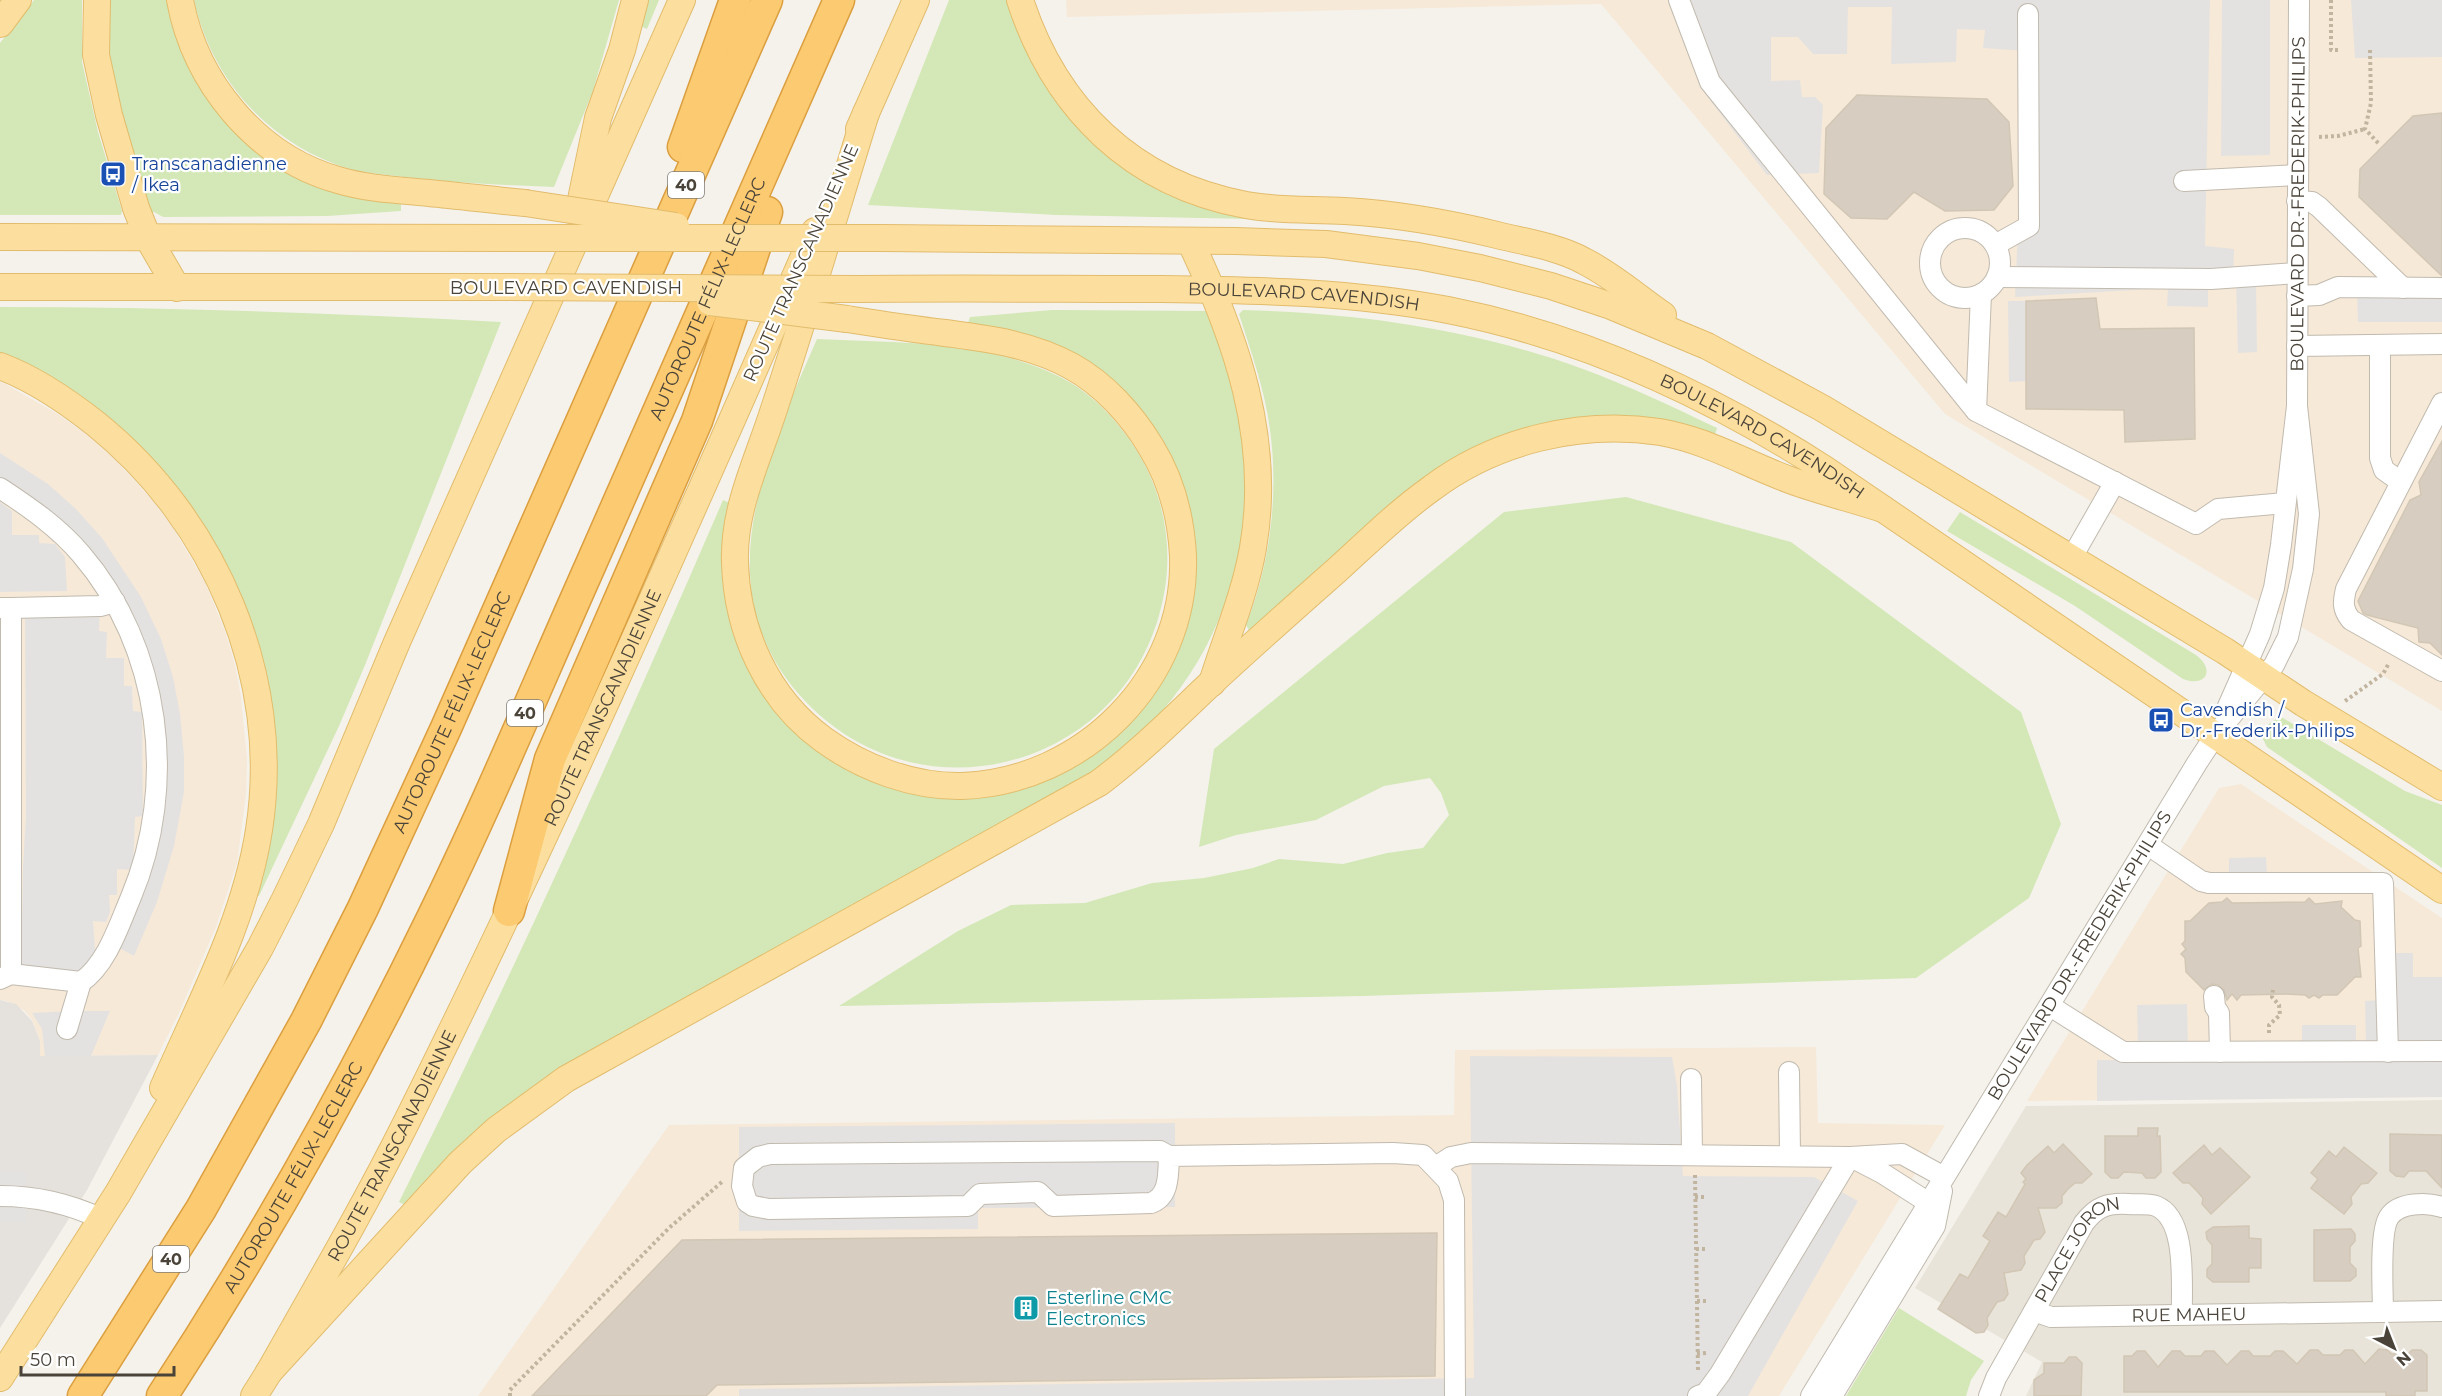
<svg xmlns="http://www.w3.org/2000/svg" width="2442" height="1396" font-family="Montserrat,sans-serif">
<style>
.residential{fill:#e9e4da}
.commercial{fill:#f6e9d8}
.industrial{fill:#e5e1dd}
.green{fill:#d3e8b6}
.parking{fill:#e4e2e0}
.building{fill:#d7cec1;stroke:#d2c6b4;stroke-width:1.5}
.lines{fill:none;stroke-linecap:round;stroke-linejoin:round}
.minor-casing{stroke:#c1baae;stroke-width:22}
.major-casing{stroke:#e2bc6d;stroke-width:28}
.highway-casing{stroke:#db9f40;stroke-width:33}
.path{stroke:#c2b59f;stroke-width:4;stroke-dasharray:3 3;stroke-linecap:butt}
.minor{stroke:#fff;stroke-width:20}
.major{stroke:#fcdf9e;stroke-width:26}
.highway{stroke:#fbca71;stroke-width:30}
.major-bridge-casing{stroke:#e2bc6d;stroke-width:28;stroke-linecap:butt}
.major-bridge{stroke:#fcdf9e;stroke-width:26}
.labels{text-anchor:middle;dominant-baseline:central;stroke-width:4.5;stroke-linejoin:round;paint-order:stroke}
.shield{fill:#fff;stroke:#807b74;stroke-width:1.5}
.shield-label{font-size:16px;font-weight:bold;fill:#4a4339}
.transit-label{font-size:18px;fill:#164399;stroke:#fff;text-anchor:start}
.street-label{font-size:18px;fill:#4a4339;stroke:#fff}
.culture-label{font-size:18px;fill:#0d838f;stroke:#fff;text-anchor:start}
</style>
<rect width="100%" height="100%" fill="#f5f2ec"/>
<path class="residential" d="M2442,1100V1396H2026L2042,1362L1915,1288L2026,1106Z"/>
<path class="commercial" d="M1066,0H2442V711L1945,414L1601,4L1067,17Z
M0,381L56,413L82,431L112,456L152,500L170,523L205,582L226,634L235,665L241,697L247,759L246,795L237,863L216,927L179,1013L158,1055L40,1056V1041L32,1020L25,1011L7,1001L0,1000Z
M2241,784L2442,918V1097L2027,1101L2219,788Z
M1816,1047L1818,1123L1945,1125L1779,1396H478L669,1125L1454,1115L1455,1050Z"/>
<path class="industrial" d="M0,1000L16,1004L32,1021L40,1041V1056L158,1055L87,1190L0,1328Z"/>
<path class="green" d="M34,0H82V62L98,132L122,211L121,215H0V43Z
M107,0H169L205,92L368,199L401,204V211L327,216L163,217L154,212L150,214L116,101L106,38Z
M194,0H619L593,91L554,187C504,185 454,183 404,177C386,174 367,174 350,169C270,145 212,81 194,0Z
M646,0H659L647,29L640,26Z
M949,0H1009C1019,39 1038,73 1061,106L1250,216V219L1056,215L868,205Z
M0,307C167,307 334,313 501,322L365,665L339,726L259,896L255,895C256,839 256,783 257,727C257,701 259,673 257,646C255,625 243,601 234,582C186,480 104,397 0,352Z
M1052,310L1211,311C1223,349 1236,386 1242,426C1259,531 1227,643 1153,721C1136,740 1114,756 1095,772L534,1086C487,1120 443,1160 405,1205L399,1202C514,971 621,737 723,500L730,503L749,667L906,789L1068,767L1189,614L1194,574L1185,497L1060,347L1019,332L968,323L970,317Z
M1243,310C1358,313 1474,329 1583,369C1629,386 1673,407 1717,428L1715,435L1516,433L1250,632L1246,625C1270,565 1279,495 1270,430C1265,390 1251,352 1239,314Z
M817,339C897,343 985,340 1058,376C1092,392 1121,424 1140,456C1164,498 1173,547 1164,594C1133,765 925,826 806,702C701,592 766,456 817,339Z
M1626,497L1791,542L2021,712L2061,824L2029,898L1916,978L1363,996L839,1006L958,931L1011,905L1085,903L1152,883L1204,878L1253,868L1279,859L1343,864L1387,853L1423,848L1449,815L1441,793L1430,778L1384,786L1316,820L1236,835L1199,847L1214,749L1504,512Z
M1960,512L2196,655C2215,669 2207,688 2183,679L2075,606L1947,531Z
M2283,718L2405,791L2442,805V868L2267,747L2263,739L2266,726L2276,719Z
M1899,1308L1984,1361L1971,1380L1966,1396H1846Z"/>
<path class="parking" d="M1672,0H2210L2205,246L2234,249L2233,286L2208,288V307L2167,306L2168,288L2015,297L2026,51L1983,48L1985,30L1957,29L1956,62L1891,64L1892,7H1848L1847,54H1813L1798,37H1771V81L1800,80L1802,97H1815L1823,105L1819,173L1767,175L1700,87Z
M2222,0H2270V155L2221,156Z
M2351,0H2442V57L2355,58Z
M2236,281H2256L2257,352L2238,353Z
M2442,289V322H2358L2357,290Z
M2008,301H2027L2028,381L2009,382Z
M0,453L48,484L76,509L102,538L141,597L161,639L173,677L180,714L184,756V792L174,846L157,902L134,956L110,943L133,891L157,748L111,595L0,488Z
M0,502L12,511V535H39V543L55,544L65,557L67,591L0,592Z
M100,606L99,631L107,632L106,658H124V686H132L133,711L142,712L143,816L135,817L133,870L117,869V895H109L110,912L106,922L93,921L95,950L88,977L21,975L23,867L26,817L25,607Z
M2266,857L2267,874H2229V858Z
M2382,953H2413V977H2442V1097L2097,1101V1060H2114L2115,1052L2138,1051L2137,1005L2187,1004L2188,1045L2302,1043V1025H2356V1043H2366L2365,1001L2382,1000Z
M73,1011H110L91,1056H45L42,1029L32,1013Z
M1470,1056L1672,1057L1677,1086L1683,1176L1814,1177L1858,1201L1748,1396H739V1389L1474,1378Z
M1175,1123V1207L978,1208V1229L739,1231V1127Z
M0,1172H26V1222H0Z"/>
<path class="building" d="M1857,95L1987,99L2009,122L2013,186L1994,210L1945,211L1914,192L1887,219L1851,218L1824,194L1826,128Z
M2442,113V276L2359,197L2360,169L2413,116Z
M2096,298L2100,329L2194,328L2195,439L2125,442L2124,410L2026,409V301Z
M2442,441V655L2430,643L2419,642L2418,628L2367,615L2363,613L2358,601L2410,500L2421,495L2419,482Z
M2227,898L2232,903L2305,902L2309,898L2315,904L2342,901L2341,907L2355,920L2360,921L2361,946L2358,948L2361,977H2355L2337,995H2323L2319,998L2314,995L2309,998L2305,995L2286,994L2241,995L2237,1000L2232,994L2227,1000L2224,990L2218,985L2212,984L2204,990L2186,972L2185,958L2181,954L2186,949L2182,944L2185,941V921H2190L2209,903L2222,902Z
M2138,1128H2158L2157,1136H2160L2161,1172L2155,1178H2146L2142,1173L2124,1172L2118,1178H2111L2105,1172V1136H2138Z
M2390,1134L2442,1135V1188L2426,1171H2409L2404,1177L2396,1176L2390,1171Z
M2063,1144L2092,1174L2082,1183H2075L2068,1189L2062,1196V1203L2056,1208H2038L2045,1232L2040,1239L2034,1240L2024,1256L2025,1263L2021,1270L2004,1273L2008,1294L2004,1300L1997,1302L1987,1318L1988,1325L1984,1332L1976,1333L1938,1309L1960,1274L1968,1278L1990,1241L1983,1236L1998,1212L2006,1217L2025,1184L2023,1182L2026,1179L2021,1173L2027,1165L2048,1146L2054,1153Z
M2204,1145L2212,1155L2220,1148L2250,1177L2211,1214L2202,1204L2203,1198L2196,1190L2189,1183H2183L2173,1173Z
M2344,1147L2377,1173L2368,1183L2361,1184L2351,1197L2352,1204L2344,1214L2311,1188L2318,1179L2311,1173L2329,1151L2336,1157Z
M2249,1226V1238L2261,1239V1268H2249V1282H2213L2207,1277V1269L2212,1264V1245L2207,1239L2206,1232L2213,1227Z
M2351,1229L2355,1234V1241L2350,1247V1263L2356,1269V1276L2350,1281H2314V1230Z
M1437,1233L1435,1376L717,1385L706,1396H532L682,1240Z
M2379,1349L2387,1350L2392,1354H2408L2412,1350H2421L2427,1355V1391H2415V1396H2386V1392H2124V1356H2132L2137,1351H2145L2158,1367L2172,1351H2180L2185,1356H2201L2205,1351H2214L2227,1365L2241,1351H2249L2253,1356H2270L2275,1351H2283L2297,1364L2310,1350H2318L2323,1355H2340L2345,1350H2353L2365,1364Z
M2069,1357H2076L2082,1363L2081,1396H2034V1380L2044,1373V1363H2064Z"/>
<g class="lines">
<g class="minor-casing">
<g id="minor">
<path d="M1679,0L1710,82L1976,411L2196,524L2218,509L2285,503"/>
<path d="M2184,181L2297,175"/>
<path d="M2297,201L2312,202L2319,207L2403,288"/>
<circle cx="1965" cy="263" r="35"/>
<path d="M1995,245L2029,226L2028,14"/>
<path d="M1997,277L2211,279L2297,273"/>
<path d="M2297,296L2319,295L2338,287L2442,288"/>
<path d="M2380,345V458L2384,470L2401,482"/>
<path d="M2297,346L2442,344"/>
<path d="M2442,403L2346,589C2343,602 2342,609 2351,620L2442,671"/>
<path d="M1976,411L1981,294"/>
<path d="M0,488C29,507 58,527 81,554C161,647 178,785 131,897C119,925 107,964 81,982L11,974L0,979"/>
<path d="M2071,559L2115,482"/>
<path d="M0,608H11V974"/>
<path d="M11,608L100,606L115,602"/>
<path id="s1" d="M2225,713L2260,634L2274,588L2281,545L2297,406L2299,0"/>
<path d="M2148,845L2201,881L2209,883H2383L2388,1052"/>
<path d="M2214,996L2215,1007L2219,1013L2220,1052"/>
<path d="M2050,1006L2123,1052L2442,1051"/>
<path d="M67,1029L81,982"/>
<path d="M1789,1072L1790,1155"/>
<path d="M1691,1079L1692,1155"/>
<path d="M1169,1156C1168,1174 1170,1196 1151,1203L1053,1206L1038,1192L980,1194L968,1206L769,1209L753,1206L747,1202L742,1186L744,1168L758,1157L770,1154L1160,1151L1169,1156L1393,1153L1423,1155L1448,1181L1454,1200L1455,1396"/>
<path d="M1851,1157L1882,1173L1929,1203"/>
<path d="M1437,1166L1451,1157L1471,1153L1850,1157L1902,1154L1944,1177"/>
<path d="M0,1196C36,1196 70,1204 102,1219"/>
<path id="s2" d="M2034,1311L2051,1317L2442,1311"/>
<path d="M2383,1312C2383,1292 2379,1232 2389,1217C2399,1202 2427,1202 2442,1207"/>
<path d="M1698,1396L1706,1393L1720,1374L1850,1157"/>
<path id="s3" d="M1811,1396L2197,763L2216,734L2274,665L2288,637L2303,569L2309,514L2297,406"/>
<path d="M1832,1396L1935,1226L1942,1191"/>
<path id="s4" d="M1989,1396L1996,1378L2084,1223C2097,1206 2108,1203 2128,1204C2137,1205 2149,1203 2156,1206C2188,1219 2181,1285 2182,1314"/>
</g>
</g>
<g class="major-casing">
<g id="major">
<path d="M97,0L96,55L109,115L136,208L148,238L177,288"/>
<path d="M180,0C195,82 256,157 338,180C368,189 398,190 429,193C461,196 493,200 525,203"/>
<path d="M1020,0C1055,108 1132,184 1246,205C1279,211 1312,209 1345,211C1397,214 1448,223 1497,235C1525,242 1559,247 1584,261C1612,275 1637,297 1663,315"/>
<path d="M0,24L18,0"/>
<path d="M859,129L916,0"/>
<path d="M579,209L598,118L622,50L635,0"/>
<path d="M0,237L509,238"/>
<path d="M882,238L1236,241L1326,244L1418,256L1480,268L1551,286L1611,306L1707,346L1822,408L2225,651L2303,703L2442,787"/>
<path d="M1190,241C1236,338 1272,439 1253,548C1245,594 1226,638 1212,683"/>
<path d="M0,287H488"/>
<path id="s5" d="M860,289C961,288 1062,289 1162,289C1259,290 1353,292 1448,310C1585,337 1710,395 1826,470L2442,890"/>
<path d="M847,319C879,324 912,329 945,333C989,339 1031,344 1071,366C1104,384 1132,415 1151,447C1172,481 1181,516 1183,556C1187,679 1083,782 962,786C913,787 863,768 824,740C767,699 737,631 735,563C733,509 757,462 773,412C806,313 835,213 866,113"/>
<path d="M0,366C35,379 67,401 96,424C215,520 283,677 259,830C245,921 199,1005 163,1088"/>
<path d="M269,1372L460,1163L496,1130L566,1079L1099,783C1139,753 1174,718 1210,684C1252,645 1294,608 1337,570C1368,542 1398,512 1432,488C1496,440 1581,420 1660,432C1707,440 1746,464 1790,480C1820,491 1852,499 1883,509"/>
<path d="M0,1378L118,1193L260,948L285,899L321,824L397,642L682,0"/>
<path id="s6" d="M254,1396L269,1372C316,1289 364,1207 407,1121C553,829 684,530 815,231"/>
</g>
</g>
<g class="highway-casing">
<g id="highway">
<path d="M683,147L735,0"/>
<path d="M509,911L550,759L697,421L767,212"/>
<path id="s7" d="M83,1396L201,1209L306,1021L363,908L446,728L767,0"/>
<path id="s8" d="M162,1396C262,1243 351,1084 431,920C488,804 538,683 591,564C674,376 756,188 839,0"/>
</g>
</g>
<path class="path" d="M2331,0V50H2339
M2370,50L2371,103L2365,129L2379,144
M2319,137L2338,136L2365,129
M2345,701L2383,674L2389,663
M2269,1033V1025L2280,1015L2279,1005L2272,997L2273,990
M1695,1175L1698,1371
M1695,1197H1704
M1696,1249H1706
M1697,1301H1707
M1697,1354L1706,1353
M510,1396V1390L669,1228L723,1181"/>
<use href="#minor" class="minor"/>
<use href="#major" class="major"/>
<use href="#highway" class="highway"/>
<g class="major-bridge-casing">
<path id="major-bridge" d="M525,203L676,226
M509,238H882
M488,287L860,289
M710,302L847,319"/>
</g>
<use href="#major-bridge" class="major-bridge"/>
</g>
<defs>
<g id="bus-square" transform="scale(1.35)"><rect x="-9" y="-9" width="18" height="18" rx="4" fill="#1a4fb4" stroke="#fff"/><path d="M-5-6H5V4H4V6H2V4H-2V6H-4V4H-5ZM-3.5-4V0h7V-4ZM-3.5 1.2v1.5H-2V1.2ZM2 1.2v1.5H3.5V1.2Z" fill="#fff"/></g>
<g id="building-square" transform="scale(1.35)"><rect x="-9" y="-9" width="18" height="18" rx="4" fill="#0f9aa8" stroke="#fff"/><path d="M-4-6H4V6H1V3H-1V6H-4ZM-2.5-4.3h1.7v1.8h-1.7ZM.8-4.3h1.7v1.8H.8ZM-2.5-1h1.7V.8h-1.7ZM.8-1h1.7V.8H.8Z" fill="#fff"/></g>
</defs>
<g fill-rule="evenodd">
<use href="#bus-square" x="113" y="174"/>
<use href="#bus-square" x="2161" y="720"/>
<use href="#building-square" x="1026" y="1308"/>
</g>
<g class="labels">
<g class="shield">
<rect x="668" y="172" width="36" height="26" rx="4.5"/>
<rect x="507" y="700" width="36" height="26" rx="4.5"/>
<rect x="153" y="1246" width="36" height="26" rx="4.5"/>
</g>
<g class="shield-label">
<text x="686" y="185">40</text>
<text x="525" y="713">40</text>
<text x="171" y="1259">40</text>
</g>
<g class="transit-label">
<text x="132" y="164">Transcanadienne<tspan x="132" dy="21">/ Ikea</tspan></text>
<text x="2180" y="710">Cavendish /<tspan x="2180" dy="21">Dr.-Frederik-Philips</tspan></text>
</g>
<g class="street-label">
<text stroke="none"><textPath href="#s1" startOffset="520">BOULEVARD DR.-FREDERIK-PHILIPS</textPath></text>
<text transform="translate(801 263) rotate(-66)">ROUTE TRANSCANADIENNE</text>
<text x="566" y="288">BOULEVARD CAVENDISH</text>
<text stroke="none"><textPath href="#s5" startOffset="444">BOULEVARD CAVENDISH</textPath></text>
<text stroke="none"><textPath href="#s8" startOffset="1227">AUTOROUTE FÉLIX-LECLERC</textPath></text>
<text stroke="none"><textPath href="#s5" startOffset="930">BOULEVARD CAVENDISH</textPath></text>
<text stroke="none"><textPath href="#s6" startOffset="772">ROUTE TRANSCANADIENNE</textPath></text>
<text stroke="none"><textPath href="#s7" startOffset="778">AUTOROUTE FÉLIX-LECLERC</textPath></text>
<text stroke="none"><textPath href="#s3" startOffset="516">BOULEVARD DR.-FREDERIK-PHILIPS</textPath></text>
<text stroke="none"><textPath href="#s6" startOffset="286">ROUTE TRANSCANADIENNE</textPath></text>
<text stroke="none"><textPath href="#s8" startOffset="255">AUTOROUTE FÉLIX-LECLERC</textPath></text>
<text stroke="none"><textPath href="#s4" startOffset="174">PLACE JORON</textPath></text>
<text stroke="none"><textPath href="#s2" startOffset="156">RUE MAHEU</textPath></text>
</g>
<g class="culture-label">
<text x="1046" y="1298">Esterline CMC<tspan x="1046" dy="21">Electronics</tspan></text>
</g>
</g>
<g transform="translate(2394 1348) rotate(138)" stroke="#ffffff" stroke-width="4.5" paint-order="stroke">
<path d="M0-4.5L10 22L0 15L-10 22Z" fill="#4a4339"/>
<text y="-9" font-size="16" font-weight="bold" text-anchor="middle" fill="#4a4339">N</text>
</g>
<path d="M21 1366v9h153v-9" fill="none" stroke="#4a4339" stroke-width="3"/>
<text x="30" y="1366" font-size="18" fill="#4a4339" stroke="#ffffff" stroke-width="4.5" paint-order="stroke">50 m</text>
</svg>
